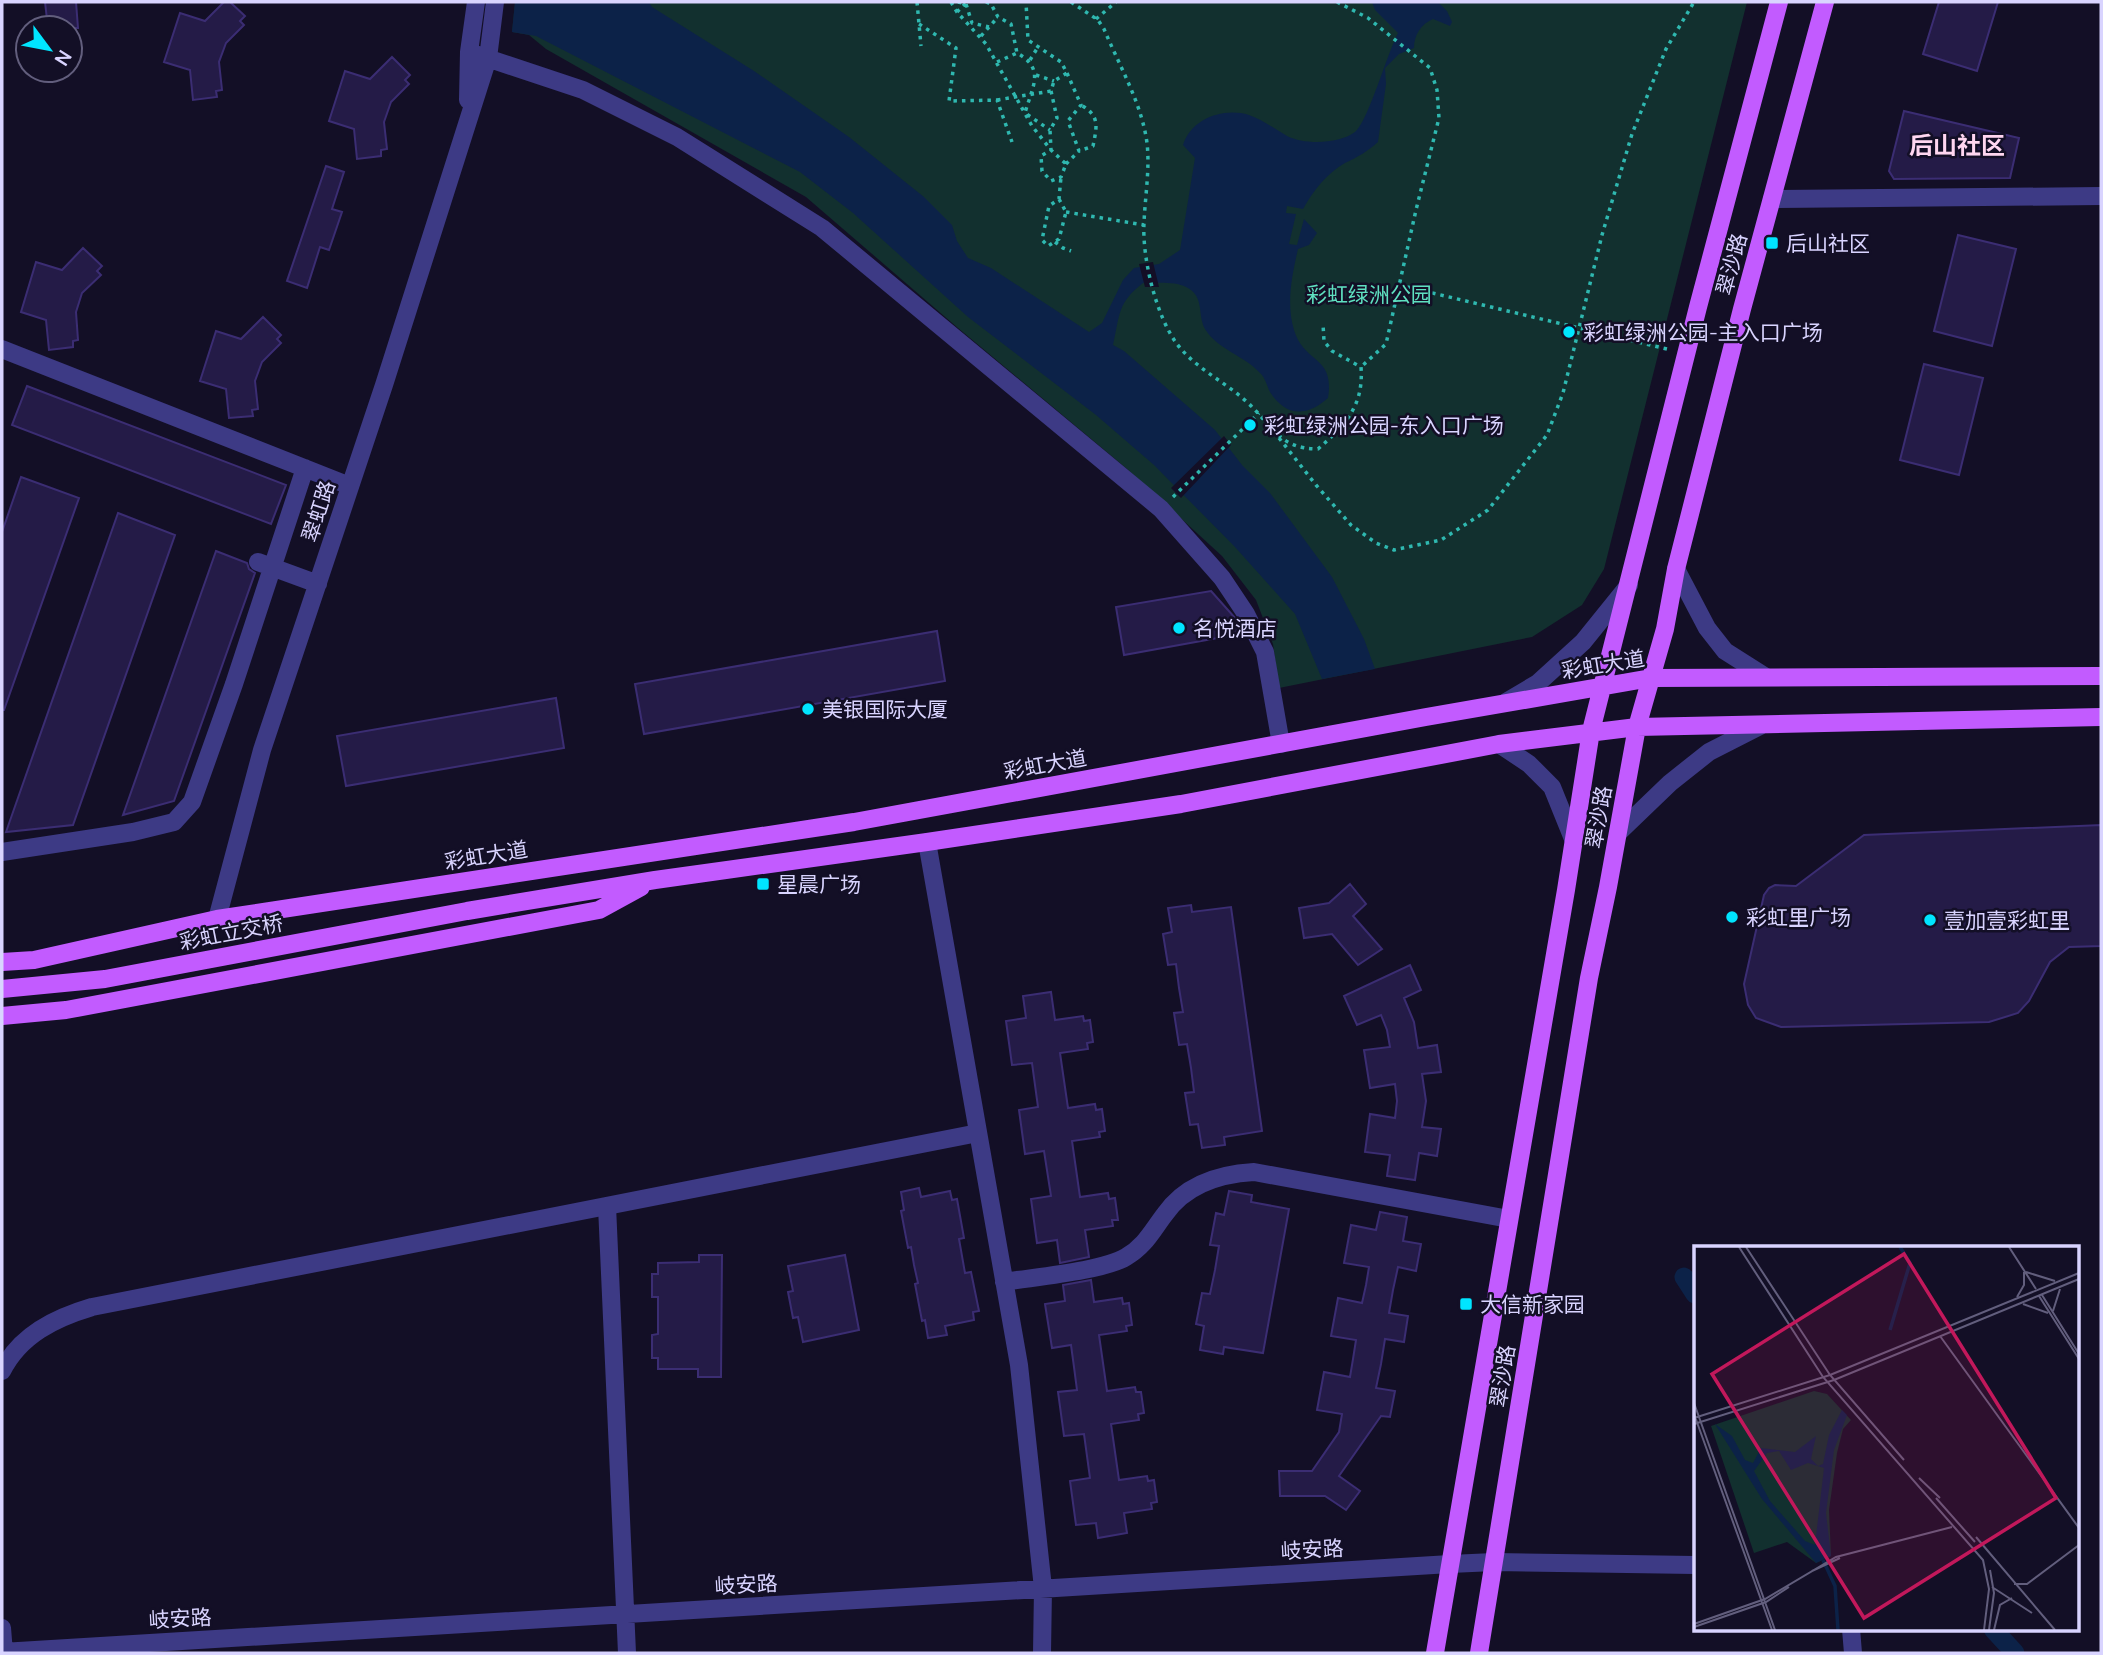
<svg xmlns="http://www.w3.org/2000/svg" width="2103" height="1655" font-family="Manrope,'Noto Sans SC',sans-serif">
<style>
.green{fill:#12302f}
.water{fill:#0c2248}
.pier{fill:#130f26}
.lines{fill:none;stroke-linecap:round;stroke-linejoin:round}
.canal{stroke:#0c2248;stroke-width:19}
.building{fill:#241b47;stroke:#3b2d73;stroke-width:2}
.path{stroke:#2fb8b0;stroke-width:3.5;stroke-dasharray:3.5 5;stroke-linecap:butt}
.minor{stroke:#3d3a85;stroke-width:18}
.major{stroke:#c25bff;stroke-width:18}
.poi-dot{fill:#00e5ff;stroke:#130f26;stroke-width:2.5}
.labels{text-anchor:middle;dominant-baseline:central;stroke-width:5;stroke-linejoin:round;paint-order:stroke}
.poi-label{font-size:21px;fill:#d9d4ff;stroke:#130f26;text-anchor:start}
.street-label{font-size:21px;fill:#d9d4ff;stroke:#130f26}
.park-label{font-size:21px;fill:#5fe0c0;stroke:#130f26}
.quarter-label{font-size:24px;font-weight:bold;fill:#ffd6f0;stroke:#130f26}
.inset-river{fill:none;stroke:#0c2248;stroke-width:3.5}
.inset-road{fill:none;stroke:#625e7d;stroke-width:2}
.view{fill:#c2185b;fill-opacity:0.15;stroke:#c2185b;stroke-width:3.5}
.inset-edge{fill:none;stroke:#d9d4ff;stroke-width:3.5}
</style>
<rect width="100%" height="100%" fill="#130f26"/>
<path class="green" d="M515,2H1747L1604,569L1582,605L1532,637L1279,688L1273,644L1256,600L1222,556L1126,468L958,328L806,197L546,49L529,35L512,32Z"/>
<path class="water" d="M515,2H649L652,7L754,71L849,137L924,197L952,225L957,241L968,258L991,268L1089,332L1102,323L1123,280L1134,268L1159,264L1180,250L1195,158L1183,145C1191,119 1223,107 1249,115C1263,120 1275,129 1287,136C1305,145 1339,144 1355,132C1368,122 1387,54 1398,33L1375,10L1372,2H1438L1447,11L1452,22L1450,26L1433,19C1421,24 1414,35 1414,48L1399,54L1385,68L1386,84L1378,142C1368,151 1358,157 1345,163C1326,174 1314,190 1303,209L1287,206L1286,213L1296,214L1289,244L1297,245L1304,219L1317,233L1309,245L1298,249C1292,275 1286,303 1294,330C1304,364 1335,355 1328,398C1307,417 1286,417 1270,392C1267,386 1265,377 1260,373C1245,356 1217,349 1205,329C1197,314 1205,296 1186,287C1175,281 1156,283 1143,283C1117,303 1120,315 1113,345L1124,351L1215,430L1242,465L1270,493L1332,577L1364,639L1375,669L1322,679L1295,614L1235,547L1154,465L1096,415L968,317L853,213L800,172L536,36L512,32Z"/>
<path class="pier" d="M1153,262L1159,287H1145L1139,264Z
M1224,436L1231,445L1181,498L1171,488Z"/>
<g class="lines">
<path class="canal" d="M1684,1277L1695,1294
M1993,1629L2015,1653"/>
</g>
<path class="building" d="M45,2H76L78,28H48Z
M224,2H230L245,16L240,21L244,25L226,43L219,62L222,90L216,91L217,97L193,100L190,70L164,62L180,13L205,21Z
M1939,2H1998L1977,71L1923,54Z
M392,57L410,75L405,80L409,84L391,102L384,122L387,149L381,150V156L357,159L354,129L329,121L345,71L370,79Z
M1904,111L2019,138L2010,178L1894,179L1889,171Z
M326,166L344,172L332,209L342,212L329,250L320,247L307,288L287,281Z
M1958,235L2016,249L1992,346L1934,331Z
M83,248L102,266L97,271L101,275L82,293L76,312L78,340L73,341V347L49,350L46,320L21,312L36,262L62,270Z
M263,317L281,335L277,339L281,343L262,362L255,381L258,409L252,410L253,416L229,418L226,389L200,381L216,331L241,339Z
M1924,364L1983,378L1959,475L1900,460Z
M27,386L286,485L271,524L12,425Z
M21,477L79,498L4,710H2V532Z
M118,513L175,535L73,825L6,832Z
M216,551L247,563L249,569L255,573L174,801L123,815Z
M1211,591L1236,619L1240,634L1124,655L1116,607Z
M937,631L945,681L644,734L635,684Z
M556,698L564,748L346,786L337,736Z
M2101,825V946L2069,947L2050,962L2029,1001L2018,1013L1989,1022L1781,1027L1756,1018L1748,1005L1744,984L1764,895L1769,888L1775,885L1796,886L1864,835Z
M1350,884L1366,904L1353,916L1382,949L1358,965L1332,934L1304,938L1299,908L1329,903Z
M1191,905L1192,912L1231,907L1262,1131L1224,1137L1225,1145L1202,1148L1198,1124L1190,1125L1185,1093L1194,1092L1191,1068L1187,1044L1179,1045L1174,1013L1183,1012L1179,988L1176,964L1168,965L1163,934L1172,932L1168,908Z
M1410,965L1421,990L1404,998L1414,1022L1418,1048L1437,1045L1441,1072L1422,1074L1426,1101L1422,1127L1441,1129L1437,1156L1419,1153L1415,1180L1387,1176L1390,1155L1365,1152L1370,1114L1395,1118L1397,1101L1395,1084L1370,1088L1364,1050L1390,1047L1387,1030L1381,1015L1357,1025L1344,996Z
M1051,992L1055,1020L1083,1016L1084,1021L1090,1020L1093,1042L1087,1043L1088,1049L1060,1053L1068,1108L1095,1104L1096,1110L1102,1109L1105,1131L1099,1132L1100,1137L1072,1141L1080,1197L1108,1193L1109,1199L1115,1198L1118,1220H1112L1113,1226L1085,1230L1089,1257L1060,1263L1057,1240L1037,1243L1031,1199L1051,1196L1044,1151L1025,1154L1019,1110L1038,1107L1032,1063L1012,1065L1006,1021L1026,1018L1023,996Z
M919,1188L921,1197L950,1191L952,1200L957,1199L964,1238L959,1239L965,1273L971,1272L979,1311L973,1312L974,1320L945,1326L947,1335L928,1338L925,1320L922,1321L915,1284L918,1283L914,1265L911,1247L908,1248L901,1211L904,1210L901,1192Z
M1229,1191L1252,1195L1251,1202L1289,1209L1263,1353L1224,1347L1223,1354L1200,1350L1204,1326L1196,1324L1202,1293L1210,1294L1215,1270L1219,1246L1210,1245L1216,1213L1224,1215Z
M1380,1212L1407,1217L1403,1241L1421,1244L1416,1271L1398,1267L1393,1290L1389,1313L1408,1316L1404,1342L1385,1339L1381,1364L1376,1388L1395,1391L1390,1417L1381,1416L1339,1476L1360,1491L1346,1510L1325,1496H1280L1279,1471H1312L1339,1432L1342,1414L1317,1410L1324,1372L1350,1377L1353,1359L1356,1340L1331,1336L1338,1298L1362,1303L1366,1285L1369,1267L1344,1263L1351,1225L1376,1230Z
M699,1255H722L721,1377H698V1369H658V1358H652V1335L658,1334V1297H652V1274H658V1263L699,1262Z
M845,1255L859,1330L803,1342L798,1317L793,1318L788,1292L793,1291L788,1266Z
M1091,1280L1094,1302L1122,1298L1123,1304L1129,1303L1132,1325L1126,1326L1127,1331L1099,1335L1107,1391L1135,1387L1136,1392H1141L1144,1413L1138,1414L1139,1420L1111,1424L1119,1480L1147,1476L1148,1481L1154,1480L1157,1502L1151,1503L1152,1509L1124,1513L1127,1533L1098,1538L1096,1523L1076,1525L1070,1481L1090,1478L1084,1434L1064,1436L1058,1392L1077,1390L1074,1367L1071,1345L1052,1348L1045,1304L1065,1301L1063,1285Z"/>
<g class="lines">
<path class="path" d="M917,2L921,46
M951,2L957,12L986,44L1032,126L1051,150L1066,164L1061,177L1051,181L1042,171L1041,156L1051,150L1050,130L1057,118L1051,91
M958,2L966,4L972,23L989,27
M986,2L991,4L998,17L1011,24L1017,53C1046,69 1032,87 1025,113L1050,130
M1071,2L1098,20L1104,29C1119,65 1142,104 1147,143C1150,169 1145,197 1144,223C1142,258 1156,316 1177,344C1196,369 1224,381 1247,402C1272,425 1279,449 1318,449C1345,425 1364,406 1361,367L1332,351L1324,341L1323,324
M1337,2L1368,18L1430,68L1437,90L1439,118L1416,210L1386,344L1361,367
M957,12L967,2
M1096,19L1116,2
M919,24L956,48L949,101L997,100L1012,142
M981,36L998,17
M1030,60L1038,47
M997,62L1017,53
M1067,73L1081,105L1068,121L1079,151L1093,146C1097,126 1100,116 1081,105
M1036,75L1054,81
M997,100L1051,91L1054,81L1067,73L1061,62L1028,40L1026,2
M1066,164L1079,151
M1059,199L1066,212L1059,239L1048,246L1042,240L1049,206L1059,199L1061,177
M1066,212L1144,225
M1055,242L1063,248L1071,251
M1399,285L1671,350
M1279,438L1316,485L1351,525L1376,543L1394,550L1441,540L1488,510L1547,435L1563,393L1602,235L1632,134L1666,49L1694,2
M1173,497L1259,413"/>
<path class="minor" d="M469,52L583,90L677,137L822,228L1161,509L1222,578L1246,614L1265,652L1281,744
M468,100L469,52L476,2
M1772,199L2101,196
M2,349L350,486
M258,562L318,584
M1676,569L1707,628L1725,651L1766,677
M1506,702L1538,683L1583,642L1629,585
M1499,744L1529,764L1552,787L1573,839
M1619,832L1670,783L1709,752L1760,726
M927,842L1019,1365L1043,1588L1042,1653
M2,852L133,832L174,822L192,802L234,684L305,468
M217,919L262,750L384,385L488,58L495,2
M607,1206L627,1653
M1004,1282C1034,1277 1103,1271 1126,1257C1145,1246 1152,1231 1165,1214C1186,1184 1219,1174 1254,1172L1509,1219
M2,1371C20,1335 55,1318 92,1307L978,1133
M2,1628L4,1653
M1851,1629L1853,1653
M2,1652L1450,1564L1494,1562L1695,1565"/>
<path class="major" d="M2,962L34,960L217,919L854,822L1426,717L1651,678L2101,676
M2,989L105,979L467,911L655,880L927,842L1181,804L1499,744L1637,727L2101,717
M2,1016L66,1010L599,910L641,887
M1435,1653L1566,890L1591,731L1698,307L1779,2
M1479,1653L1589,978L1608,887L1637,727L1665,629L1676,569L1742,309L1825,2"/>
</g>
<g class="poi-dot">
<rect x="1765" y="236" width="14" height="14" rx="3.5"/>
<circle cx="1569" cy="332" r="7"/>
<circle cx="1250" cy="425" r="7"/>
<circle cx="1179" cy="628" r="7"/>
<circle cx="808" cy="709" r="7"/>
<rect x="756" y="877" width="14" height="14" rx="3.5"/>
<circle cx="1732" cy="917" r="7"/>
<circle cx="1930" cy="920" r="7"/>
<rect x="1459" y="1297" width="14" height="14" rx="3.5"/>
</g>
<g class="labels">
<g class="poi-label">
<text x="1786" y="243">后山社区</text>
<text x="1583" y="332">彩虹绿洲公园-主入口广场</text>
<text x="1264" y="425">彩虹绿洲公园-东入口广场</text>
<text x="1193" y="628">名悦酒店</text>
<text x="822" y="709">美银国际大厦</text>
<text x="777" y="884">星晨广场</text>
<text x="1746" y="917">彩虹里广场</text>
<text x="1944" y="920">壹加壹彩虹里</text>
<text x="1480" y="1304">大信新家园</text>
</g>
<g class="street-label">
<text transform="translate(1731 264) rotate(-75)">翠沙路</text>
<text transform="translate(318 511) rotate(-72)">翠虹路</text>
<text transform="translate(1603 664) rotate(-9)">彩虹大道</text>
<text transform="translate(1045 764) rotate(-10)">彩虹大道</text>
<text transform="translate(1598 817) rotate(-80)">翠沙路</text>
<text transform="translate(486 855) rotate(-9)">彩虹大道</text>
<text transform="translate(231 932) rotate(-11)">彩虹立交桥</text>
<text transform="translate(1502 1376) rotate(-81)">翠沙路</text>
<text transform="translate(1312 1549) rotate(-3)">岐安路</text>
<text transform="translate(746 1584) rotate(-3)">岐安路</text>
<text transform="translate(180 1618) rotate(-3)">岐安路</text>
</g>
<g class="park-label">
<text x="1369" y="294">彩虹绿洲公园</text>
</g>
<g class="quarter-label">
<text x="1957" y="144">后山社区</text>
</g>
</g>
<g transform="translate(1694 1246)">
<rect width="385" height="385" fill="#130f26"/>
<path d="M120,145L133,148L157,174L149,183L143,207L135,264L137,310L122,317L93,296L60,307L17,180Z" fill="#12302f"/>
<path d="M148,164L153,169L140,204L132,267L137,310L122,317L68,253L21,178L38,190L51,214L59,217L67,202L101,206L122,190L117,213L124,220L129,218L135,189ZM85,205L97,224L114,217L130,222L121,299L111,295L76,255L60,225L73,207Z" fill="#0c2248" fill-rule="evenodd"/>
<path class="inset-river" d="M196,84L216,17L206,1M129,314L141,340L144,384"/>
<path class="inset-road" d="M45,1L129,131L289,314L295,343L290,384M52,1L136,129L210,214M315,1L342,43M332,26L361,35M348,49L385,108M345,50L385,113M323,51L330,39V26M329,58L354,67M359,65L366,43M246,90L385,282M0,157L81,384M0,168L78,384M0,172L136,129L385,27M0,178L140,134L385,33M225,232L246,252M242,252L281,296M282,291L361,384M118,325L146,312M320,338H333L385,299M298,341L338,367M0,378L71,353L142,311L258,281M0,381L72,356L95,341M295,384L300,347L296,324M300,384L306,359L318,352"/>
<path class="view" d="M210,8L362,252L170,372L18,128Z"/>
<rect width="385" height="385" class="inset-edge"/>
</g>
<rect width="2103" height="1655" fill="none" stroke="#d9d4ff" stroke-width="7"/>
<g transform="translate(49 49) rotate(122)"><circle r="33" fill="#130f26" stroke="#625e7d" stroke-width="2"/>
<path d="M0-5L12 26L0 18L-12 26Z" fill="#00e5ff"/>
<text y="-10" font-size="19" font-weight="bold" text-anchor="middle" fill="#d9d4ff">N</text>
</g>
</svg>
